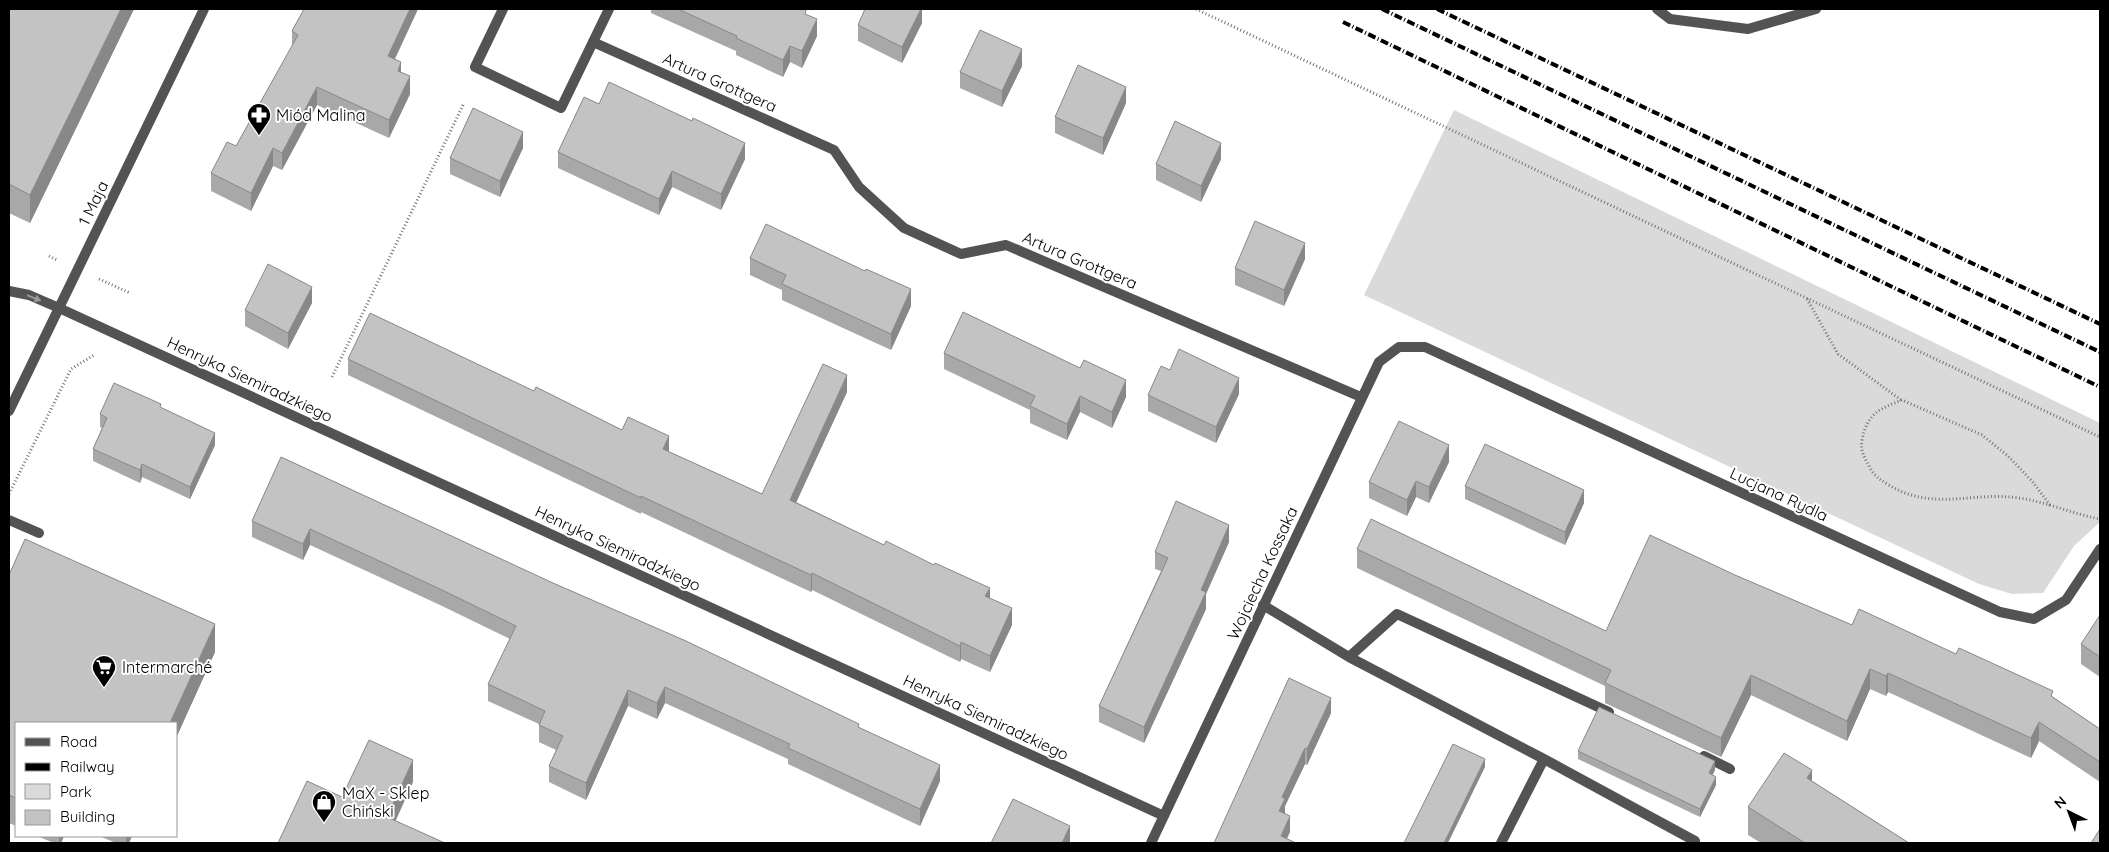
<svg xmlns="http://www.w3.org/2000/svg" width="2109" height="852" font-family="Quicksand,sans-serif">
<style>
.green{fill:#dadada}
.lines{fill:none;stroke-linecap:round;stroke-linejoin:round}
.path{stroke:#757575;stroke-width:3;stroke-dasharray:1 2.5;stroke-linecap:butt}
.service{stroke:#535353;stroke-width:10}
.minor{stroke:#535353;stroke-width:10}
.tertiary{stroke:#535353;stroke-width:10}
.rail{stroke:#000;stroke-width:4;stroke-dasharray:8 2.5 1 2.5;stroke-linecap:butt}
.wall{fill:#a8a8a8}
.shaded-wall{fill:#888}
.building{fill:#c3c3c3;stroke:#888}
.oneway{fill:#989898}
.labels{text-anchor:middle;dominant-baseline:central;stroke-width:4;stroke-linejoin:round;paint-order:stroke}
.street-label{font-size:16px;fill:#000;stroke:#fff}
.poi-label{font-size:16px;fill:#000;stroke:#fff;text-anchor:start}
</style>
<rect width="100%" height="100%" fill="#fff"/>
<path class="green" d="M1454,110L2100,423V522L2074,546L2043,593L2012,594L1979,584L1364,295Z"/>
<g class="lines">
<path class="path" d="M1196,9L2100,437
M49,256L57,260
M99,279L130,293
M1807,299L1838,354L1901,400
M332,377L464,103
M9,494L71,369L94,355
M2050,505L2032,481L2008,456L1982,435L1902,400C1879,409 1867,414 1862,440C1860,452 1865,458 1870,468C1875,477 1881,480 1889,485C1933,512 1973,491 2019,498C2047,502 2073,514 2100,519"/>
<path class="service" d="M503,9L475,67L561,108L609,9
M1657,9L1670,19L1748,29L1816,9
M9,520L39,533
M1263,605L1349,657L1544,759L1695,841
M1349,657L1397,614L1609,712
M1704,756L1730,769
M1501,843L1544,759"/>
<path class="minor" d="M593,42L834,150L859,187L904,228L961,254L1006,245L1361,397
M9,291L29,295L59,308L1164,816
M1151,843L1379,362L1399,347H1425L2000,612L2034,619L2066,600L2100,549"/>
<path class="tertiary" d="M9,411L204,9"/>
<path class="rail" d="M1382,9L2100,352
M1437,9L2100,324
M1343,22L2100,387"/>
</g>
<path class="wall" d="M9,9H134L30,223L9,213Z
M304,9H418L395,59L401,72L410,94L389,138L317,105L282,170L273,166L251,211L211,191V173L236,146L292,46V31Z
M651,9H803L817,36L802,68L790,62L783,77L736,55V51L651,13Z
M922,9V23L902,63L858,41V25Z
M1022,66L1002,107L960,88V72Z
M1126,103L1103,155L1055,133V117Z
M599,104L745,159L721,210L672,187L659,215L558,168V152Z
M523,148L500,197L450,174V158Z
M1221,159L1201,202L1156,180V164Z
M750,258L911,306L891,350L782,300V290L750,275Z
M1305,259L1284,306L1235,285V268Z
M312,303L288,349L245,326V310Z
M944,353L1126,397L1112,428L1080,412L1067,440L1030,423V410L944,369Z
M348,359L534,391L622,430L669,452L762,494L847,392L796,502L990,598L1012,625L990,672L961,659L960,662L812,590L811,592L641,512V514L348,375Z
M1170,370L1239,394L1216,443L1148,411V395Z
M161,408L215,445L190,499L142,477L140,483L93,461V449L102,428L100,427V414Z
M281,457L859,727L940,781L920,826L788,764V759L665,703L657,719L628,706L586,800L549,782V766L556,750L539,742V724L488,701V684L510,639L440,605L310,545L303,560L252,537V521Z
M1449,462L1429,503L1416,497L1407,516L1369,498V482Z
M1465,486L1584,503L1565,545L1465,499Z
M1229,542L1206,594V609L1144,743L1099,722V706L1161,571L1155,569V552Z
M1357,549L1606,631L1735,575L1852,625L2053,697L2100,729V782L2039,741L2031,758L1888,692L1886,696L1870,689L1847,741L1751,695L1721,757L1605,703V686L1357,568Z
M9,575L215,652L176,738V723H16V826L9,823Z
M2100,615V677L2081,664V644Z
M1331,713L1307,765L1305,764L1285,806V814L1290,832L1214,843Z
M1578,751L1715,770L1712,775L1716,785L1700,817L1578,759Z
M1812,781L1909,843H1761L1748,835V807Z
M37,836H64L61,843H54Z
M99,836H132L129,843H116Z"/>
<path class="shaded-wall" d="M121,9H134L30,223V195Z
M410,9H418L388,73V56Z
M921,9H922V23L902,63V47Z
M817,19V36L802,68V51Z
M790,46V62L783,77V60Z
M1022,49V66L1002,107V91Z
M401,62V80L398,71Z
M410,76V94L389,138V120Z
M317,87V105L282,170V153Z
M1126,87V103L1103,155V138Z
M523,132V148L500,197V181Z
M745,143V159L721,210V194Z
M1221,143V159L1201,202V186Z
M273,148V166L251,211V193Z
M672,171V187L659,215V199Z
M1305,243V259L1284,306V290Z
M312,287V303L288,349V333Z
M911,289V306L891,350V334Z
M847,375V392L790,516V500Z
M1239,378V394L1216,443V427Z
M1126,380V397L1112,428V412Z
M1080,396V412L1067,440V424Z
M215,433V445L190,499V487Z
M669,436V452L663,449Z
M1449,445V462L1429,503V487Z
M142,464V477L140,483V470Z
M1416,481V497L1407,516V500Z
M1584,490V503L1565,545V532Z
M1229,525V542L1206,594V609L1144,743V727L1201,590Z
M310,529V545L303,560V544Z
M812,573V590L811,592V575Z
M990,588V604L985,596Z
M1012,608V625L990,672V656Z
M215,624V652L176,738V723H170Z
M961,642V659L960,662V646Z
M1870,669V689L1847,741V721Z
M1888,673V692L1886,696V676Z
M1751,675V695L1721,757V738Z
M665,687V703L657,719V703Z
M628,690V706L586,800V783Z
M1331,698V713L1307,765V749Z
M2039,722V741L2031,758V738Z
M1305,748V764L1285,806V814L1279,811L1282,797Z
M1485,759V767L1448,843H1444Z
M413,760V782L387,840V817Z
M1715,761V770L1709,782V773Z
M940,765V781L920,826V809Z
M1812,770V798L1807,778Z
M1716,777V785L1700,817V809Z
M1290,816V832L1285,843L1281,836Z
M1070,826V843H1062Z
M59,836H64L61,843H59Z
M126,836H132L129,843H126Z"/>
<path class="building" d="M9,9H121L30,195L9,184Z
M304,9H410L388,56L401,62L398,71L410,76L389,120L317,87L282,153L273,148L251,193L211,173L227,142L236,146L298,35L292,31Z
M678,9H803L806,10L805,14L817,19L802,51L790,46L783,60L736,38L737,36Z
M865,9H921L902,47L858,25Z
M980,30L1022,49L1002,91L960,72Z
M1078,65L1126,87L1103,138L1055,117Z
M609,82L692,121L693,118L745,143L721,194L672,171L659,199L558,152L584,97L599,104Z
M473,108L523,132L500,181L450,158Z
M1175,121L1221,143L1201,186L1156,164Z
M1255,221L1305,243L1284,290L1235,268Z
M766,224L865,271L866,269L911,289L891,334L782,284L786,275L750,258Z
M268,264L312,287L288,333L245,310Z
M963,312L1080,368L1084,360L1126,380L1112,412L1080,396L1067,424L1030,406L1035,396L944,353Z
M370,313L534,391L536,387L622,430L628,417L669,436L663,449L762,494L823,364L847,375L790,500L884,545L886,541L934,565L935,563L990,588L985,596L1012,608L990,656L961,642L960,646L812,573L811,575L641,496V498L348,359Z
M1179,349L1239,378L1216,427L1148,395L1161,366L1170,370Z
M114,383L161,404L160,407L215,433L190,487L142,464L140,470L93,449L107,418L100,414Z
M1399,421L1449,445L1429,487L1416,481L1407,500L1369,482Z
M1485,444L1584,490L1565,532L1465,486Z
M281,457L553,583L686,641L859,724L858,727L940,765L920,809L788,748L790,744L665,687L657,703L628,690L586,783L549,766L563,736L539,725L545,711L488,684L516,626L440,589L310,529L303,544L252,521Z
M1176,501L1229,525L1201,590L1206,592L1144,727L1099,706L1168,558L1155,552Z
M1371,519L1606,631L1650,535L1735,575L1852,625L1859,609L1956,654L1959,648L2053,691L2051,696L2100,729V762L2039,722L2031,738L1888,673L1886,676L1870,669L1847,721L1751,675L1721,738L1605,683L1611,670L1357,549Z
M25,539L215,624L170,723H16V798L9,795V575Z
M2100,615V657L2081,644Z
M1289,678L1331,698L1307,749L1305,748L1282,797L1285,799L1279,811L1290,816L1281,836L1296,843H1214Z
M1599,707L1715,761L1709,773L1716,777L1700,809L1578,751Z
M369,740L413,760L387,817L445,843H278L307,781L342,797Z
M1453,744L1485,759L1444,843H1404Z
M1784,753L1812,770L1807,778L1909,843H1805L1748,807Z
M1013,799L1070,826L1062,843H991Z
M2100,829V843H2091Z"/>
<defs><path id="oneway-solid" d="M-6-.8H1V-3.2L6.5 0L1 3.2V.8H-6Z" transform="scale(1.25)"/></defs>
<use class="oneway" href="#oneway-solid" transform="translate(34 298) rotate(22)"/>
<defs>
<g id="pharmacy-pin" transform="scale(1.25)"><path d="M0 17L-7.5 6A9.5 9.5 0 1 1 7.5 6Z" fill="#000" stroke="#fff"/><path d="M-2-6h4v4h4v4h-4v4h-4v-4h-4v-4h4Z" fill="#fff"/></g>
<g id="supermarket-pin" transform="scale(1.25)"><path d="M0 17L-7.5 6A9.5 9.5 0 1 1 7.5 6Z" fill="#000" stroke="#fff"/><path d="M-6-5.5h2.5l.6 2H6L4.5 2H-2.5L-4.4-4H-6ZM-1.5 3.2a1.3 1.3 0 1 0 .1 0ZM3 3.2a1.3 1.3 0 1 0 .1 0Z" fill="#fff"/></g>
<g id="shop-pin" transform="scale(1.25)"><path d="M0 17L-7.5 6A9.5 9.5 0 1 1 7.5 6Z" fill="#000" stroke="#fff"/><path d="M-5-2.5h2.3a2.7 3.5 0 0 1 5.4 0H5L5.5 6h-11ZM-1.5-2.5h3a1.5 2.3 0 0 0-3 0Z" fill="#fff"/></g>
</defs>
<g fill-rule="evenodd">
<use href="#pharmacy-pin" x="259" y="115"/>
<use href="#supermarket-pin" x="104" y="667"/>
<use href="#shop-pin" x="324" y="802"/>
</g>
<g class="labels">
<g class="street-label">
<text transform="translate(720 82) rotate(24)">Artura Grottgera</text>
<text transform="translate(93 203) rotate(-64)">1 Maja</text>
<text transform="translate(1080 260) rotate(23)">Artura Grottgera</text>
<text transform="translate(250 379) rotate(25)">Henryka Siemiradzkiego</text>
<text transform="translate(1779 494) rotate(25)">Lucjana Rydla</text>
<text transform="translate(618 548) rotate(25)">Henryka Siemiradzkiego</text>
<text transform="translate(1262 573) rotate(-65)">Wojciecha Kossaka</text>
<text transform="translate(986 717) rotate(25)">Henryka Siemiradzkiego</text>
</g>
<g class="poi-label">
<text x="276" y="115">Miód Malina</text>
<text x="122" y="667">Intermarché</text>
<text x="342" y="793">MaX - Sklep<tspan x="342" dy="18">Chiński</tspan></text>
</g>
</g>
<rect width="2109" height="852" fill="none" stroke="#000000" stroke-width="20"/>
<rect x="15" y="722" width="162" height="115" fill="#ffffff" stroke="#999999"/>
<rect x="25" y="738" width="25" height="8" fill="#535353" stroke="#999999"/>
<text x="60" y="747" font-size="15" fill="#000000">Road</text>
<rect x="25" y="763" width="25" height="8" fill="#000000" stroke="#999999"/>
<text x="60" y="772" font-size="15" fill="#000000">Railway</text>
<rect x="25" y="784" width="25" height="15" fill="#dadada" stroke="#999999"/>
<text x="60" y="797" font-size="15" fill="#000000">Park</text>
<rect x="25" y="810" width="25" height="15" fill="#c3c3c3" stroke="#999999"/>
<text x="60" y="822" font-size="15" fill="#000000">Building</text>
<g transform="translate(2069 812) rotate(318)" stroke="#ffffff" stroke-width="4" paint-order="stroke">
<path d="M0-4L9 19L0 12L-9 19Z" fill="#000000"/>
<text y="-8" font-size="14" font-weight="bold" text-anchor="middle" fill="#000000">N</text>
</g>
</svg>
